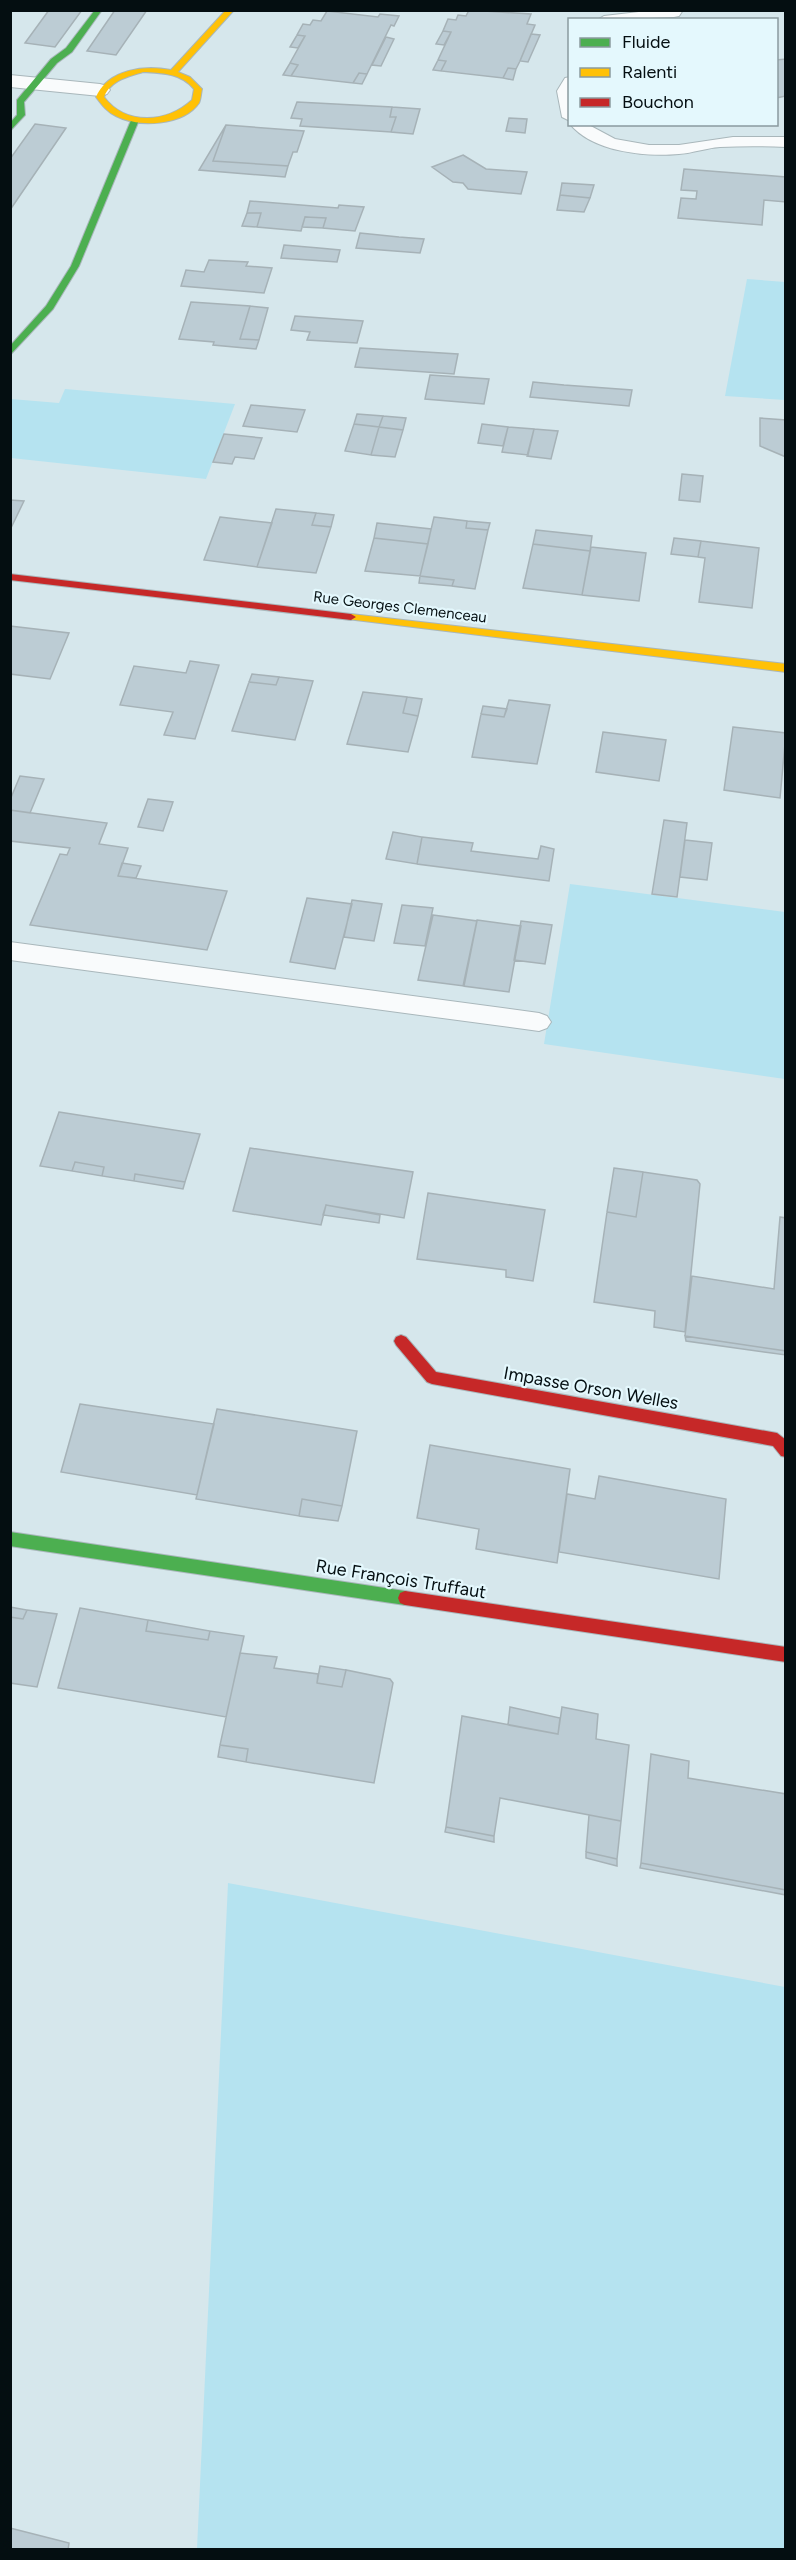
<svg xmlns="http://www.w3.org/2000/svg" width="796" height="2560" font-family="Figtree,sans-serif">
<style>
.green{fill:#b5e3f0}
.building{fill:#bcccd4;stroke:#a6b2b7;stroke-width:1.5}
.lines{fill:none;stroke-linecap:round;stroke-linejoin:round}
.lane-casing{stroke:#a9b7bb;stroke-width:2}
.street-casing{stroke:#a9b7bb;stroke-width:2}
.fast-casing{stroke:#a9b7bb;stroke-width:2}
.slow-casing{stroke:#a9b7bb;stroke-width:2}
.jam-casing{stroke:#a9b7bb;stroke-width:2}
.lane{fill:#f9fbfc;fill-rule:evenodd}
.street{fill:#f9fbfc;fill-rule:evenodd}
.fast{fill:#4caf50;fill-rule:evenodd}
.slow{fill:#ffc107;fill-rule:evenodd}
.jam{fill:#c62828;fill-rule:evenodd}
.labels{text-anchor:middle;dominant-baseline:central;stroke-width:4.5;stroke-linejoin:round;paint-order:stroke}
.far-street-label{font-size:15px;fill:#040e11;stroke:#e4f8fd}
.street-label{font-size:18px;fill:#040e11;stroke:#e4f8fd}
</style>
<rect width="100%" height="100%" fill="#d6e7ec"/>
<path class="green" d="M747,279L785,282V400L725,396Z
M65,389L235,404L206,479L11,458V399L59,403Z
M570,884L785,912V1079L544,1044Z
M228,1883L785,1987V2549H197Z"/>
<path class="building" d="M49,10H82L55,47L25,43Z
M115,10H147L116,55L87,51Z
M469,10L531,14L527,24L535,25L520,61L516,69L508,68L503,78L441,71L446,61L438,60L451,32L443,31L448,19L456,20L458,15L466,16Z
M327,11L378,17L380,14L399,16L394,26L391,25L367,74L359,73L353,83L291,76L298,65L290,63L305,36L297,35L303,24L310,25L313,20L321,21Z
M443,31L451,32L444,45L436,44Z
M531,34L540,35L528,62L520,61Z
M297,35L305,36L298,48L290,47Z
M386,37L394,39L381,66L372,65Z
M786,59V96L776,98V60Z
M438,60L446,61L441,71L433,70Z
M290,63L298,65L291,76L283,75Z
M508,68L516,69L513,80L503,78Z
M359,73L367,74L362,84L353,83Z
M297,102L392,107L390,117H396L391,132L300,126L302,119L291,118Z
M392,107L420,109L413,134L391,132L396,117H390Z
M509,118L527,119L525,133L506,131Z
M35,124L66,128L10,210V159Z
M226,125L213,161L288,166L285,177L199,170Z
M226,125L304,131L297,152H293L288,166L213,161Z
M463,155L486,169L527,172L521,194L468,189L463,183L453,182L432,167Z
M684,169L786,177V202L764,200L762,225L678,218L681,198L696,199L697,191L681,190Z
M562,183L594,185L590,198L560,195Z
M560,195L590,198L584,212L557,210Z
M250,201L338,208L339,205L364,207L355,231L323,228L326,218L305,217L301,231L257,227L261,213H247Z
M247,213H261L257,227L242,226Z
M305,217L326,218L323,228L302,227Z
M360,233L399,237L424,239L420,253L356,248Z
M284,245L319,248L340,250L337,262L281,258Z
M209,260L248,262L246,266L272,268L264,293L181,286L186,270L204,272Z
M191,302L250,306L240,339L259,340L256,349L213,345L214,342L179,339Z
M250,306L268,308L259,340L240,339Z
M295,316L363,321L357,343L307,340L310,332L291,330Z
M360,348L458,354L454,374L355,367Z
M430,375L489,379L484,404L425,399Z
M533,382L564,385L632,390L629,406L530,397Z
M251,405L305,410L297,432L243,426Z
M357,414L383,416L379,427L354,424Z
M383,416L406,418L403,430L379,427Z
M760,418L786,420V457L760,446Z
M354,424L379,427L371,455L345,451Z
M482,424L508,427L503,446L478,443Z
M379,427L403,430L395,457L371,455Z
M508,427L534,429L528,455L502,452Z
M534,429L558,431L551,459L527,456Z
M224,434L262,438L254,459L235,457L232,464L213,462Z
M682,474L703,476L700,502L679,500Z
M10,500L24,501L10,530Z
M276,509L316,513L312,525L331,527L316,573L257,567Z
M316,513L334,515L331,527L312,525Z
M220,517L272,523L257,567L204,560Z
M434,517L467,521L466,528L488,530L475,589L452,586L454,580L420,576Z
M467,521L490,523L488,530L466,528Z
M377,523L431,529L428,544L374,538Z
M536,530L592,536L590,551L533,544Z
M374,538L428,544L420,576L365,571Z
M674,538L701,541L698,557L671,554Z
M701,541L759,548L752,608L699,602L705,558L698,557Z
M533,544L590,551L582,595L523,588Z
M591,547L646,553L639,601L582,595Z
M420,576L454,580L452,586L419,583Z
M10,626L69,633L50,679L10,674Z
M190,661L219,665L195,739L164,735L173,712L120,705L134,666L186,673Z
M252,674L279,677L276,685L249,682Z
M279,677L313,681L295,740L232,731L249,682L276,685Z
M363,692L407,697L403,713L418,716L408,752L347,744Z
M407,697L422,699L418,716L403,713Z
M509,700L550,705L537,764L472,757L481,714L504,717Z
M483,706L507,709L504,717L481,714Z
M733,727L786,733L780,798L724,790Z
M603,732L666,740L659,781L596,772Z
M20,776L44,779L30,813L10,810V800Z
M148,799L173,802L163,831L138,827Z
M10,810L107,823L99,844L128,848L118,876L227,891L207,950L30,925L60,854L67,855L70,848L10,841Z
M664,820L687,823L677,897L652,894Z
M393,832L422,837L417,864L386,859Z
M422,837L473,843L471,851L538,859L541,846L554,849L549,881L417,864Z
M685,840L712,843L707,880L680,877Z
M122,863L141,866L136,878L118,876Z
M307,898L352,904L335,969L290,962Z
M352,900L382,904L374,941L344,937Z
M402,905L433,908L425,946L394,943Z
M433,915L477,921L464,986L418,980Z
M477,920L521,926L509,992L463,986Z
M521,921L552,925L545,964L514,960Z
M59,1112L200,1134L185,1182L135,1174L134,1181L102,1176L104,1167L75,1162L72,1171L40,1166Z
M250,1148L413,1172L404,1218L326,1205L321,1225L233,1211Z
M75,1162L104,1167L102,1176L72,1171Z
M614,1168L643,1172L636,1217L607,1212Z
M643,1172L697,1180L700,1184L685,1332L654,1327L655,1311L594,1302L607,1212L636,1217Z
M135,1174L185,1182L183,1189L134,1181Z
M428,1193L545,1210L533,1281L506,1277V1270L417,1259Z
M326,1205L380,1215L379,1223L323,1215Z
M780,1217L786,1218V1351L685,1336L692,1276L774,1289Z
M685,1336L786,1351V1355L686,1341Z
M80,1404L214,1424L197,1495L61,1472Z
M217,1409L357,1431L342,1506L302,1499L299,1516L196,1499Z
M430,1445L570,1469L557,1563L476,1549L479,1529L417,1518Z
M599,1476L726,1499L719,1579L559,1552L567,1494L595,1499Z
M302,1499L342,1506L338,1521L299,1516Z
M10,1607L27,1610L23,1619L10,1617Z
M80,1608L148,1620L146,1631L208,1640L210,1631L244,1636L226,1717L58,1688Z
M27,1610L57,1614L37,1687L10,1683V1617L23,1619Z
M148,1620L210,1631L208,1640L146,1631Z
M240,1653L277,1657L274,1668L318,1674L317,1683L342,1687L346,1670L390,1679L393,1683L374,1783L246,1762L248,1749L220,1745Z
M320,1666L346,1670L342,1687L317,1683Z
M510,1707L560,1718L558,1734L508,1725Z
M562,1707L598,1714L596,1739L629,1745L621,1821L500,1798L494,1836L446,1827L462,1716L558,1734Z
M220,1745L248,1749L246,1762L218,1757Z
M651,1754L689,1761L688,1778L786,1794V1890L641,1863Z
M589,1815L621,1821L617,1859L586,1852Z
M446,1827L494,1836V1842L445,1832Z
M586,1852L617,1859V1866L586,1858Z
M641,1863L786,1890V1895L640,1868Z
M10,2528L69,2543L68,2550H10Z"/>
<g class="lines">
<g class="lane-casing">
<path id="lane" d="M656,10H683L679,16L674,17L597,20L604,16Z
M570,77V121L562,117L557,91L565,78Z
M570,124H587L615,139L649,145H679L733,137H786V147C764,146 742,146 720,147C706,148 693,153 679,154C645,157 593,152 570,124Z
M10,942L539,1013L547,1016L551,1022L547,1028L539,1031L10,960Z"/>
</g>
<g class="street-casing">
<path id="street" d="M10,75L100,84L107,86L110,90L107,94L100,96L10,87Z"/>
</g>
<g class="fast-casing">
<path id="fast" d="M95,10H102L72,52L57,63L24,102L25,115L10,131V123L17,115V100L51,59L66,48Z
M132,118L139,120L79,266L53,309L10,355V346L46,306L71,266Z
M10,1532L405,1591L410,1593L412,1598L410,1603L405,1605L10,1546Z"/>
</g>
<g class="slow-casing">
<path id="slow" d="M226,10H234L178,72L190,77L202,89C201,93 201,99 199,103C183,126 139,128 116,116C107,112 102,105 96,97C108,69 144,65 171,70ZM143,72C162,73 181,73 194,89L192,100C167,123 126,126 104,97C111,80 127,77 143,72Z
M351,614L786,664V672L347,619L346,617Z"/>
</g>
<g class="jam-casing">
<path id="jam" d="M10,574L351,614L356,617L351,620L10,580Z
M401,1335L406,1337L436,1372L777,1433L786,1440V1457L781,1456L773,1446L432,1384L427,1382L396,1345L394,1341L396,1337Z
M405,1591L786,1647V1662L405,1605L400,1603L398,1598L400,1593Z"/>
</g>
<use href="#lane" class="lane"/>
<use href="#street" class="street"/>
<use href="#fast" class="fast"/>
<use href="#slow" class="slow"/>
<use href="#jam" class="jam"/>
</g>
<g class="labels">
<g class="far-street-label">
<text transform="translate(400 607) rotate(7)">Rue Georges Clemenceau</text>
</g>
<g class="street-label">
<text transform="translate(591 1388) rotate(10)">Impasse Orson Welles</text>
<text transform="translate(401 1579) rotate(9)">Rue François Truffaut</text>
</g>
</g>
<rect width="796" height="2560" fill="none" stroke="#040e11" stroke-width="24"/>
<rect x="568" y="18" width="210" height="108" fill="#e4f8fd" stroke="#8a9a9f" stroke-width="1.5"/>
<rect x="580" y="38" width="30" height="9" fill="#4caf50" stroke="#8a9a9f" stroke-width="1.5"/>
<text x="622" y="48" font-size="18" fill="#040e11">Fluide</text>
<rect x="580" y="68" width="30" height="9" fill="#ffc107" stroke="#8a9a9f" stroke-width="1.5"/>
<text x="622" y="78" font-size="18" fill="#040e11">Ralenti</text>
<rect x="580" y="98" width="30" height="9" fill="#c62828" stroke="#8a9a9f" stroke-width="1.5"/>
<text x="622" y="108" font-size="18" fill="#040e11">Bouchon</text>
</svg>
